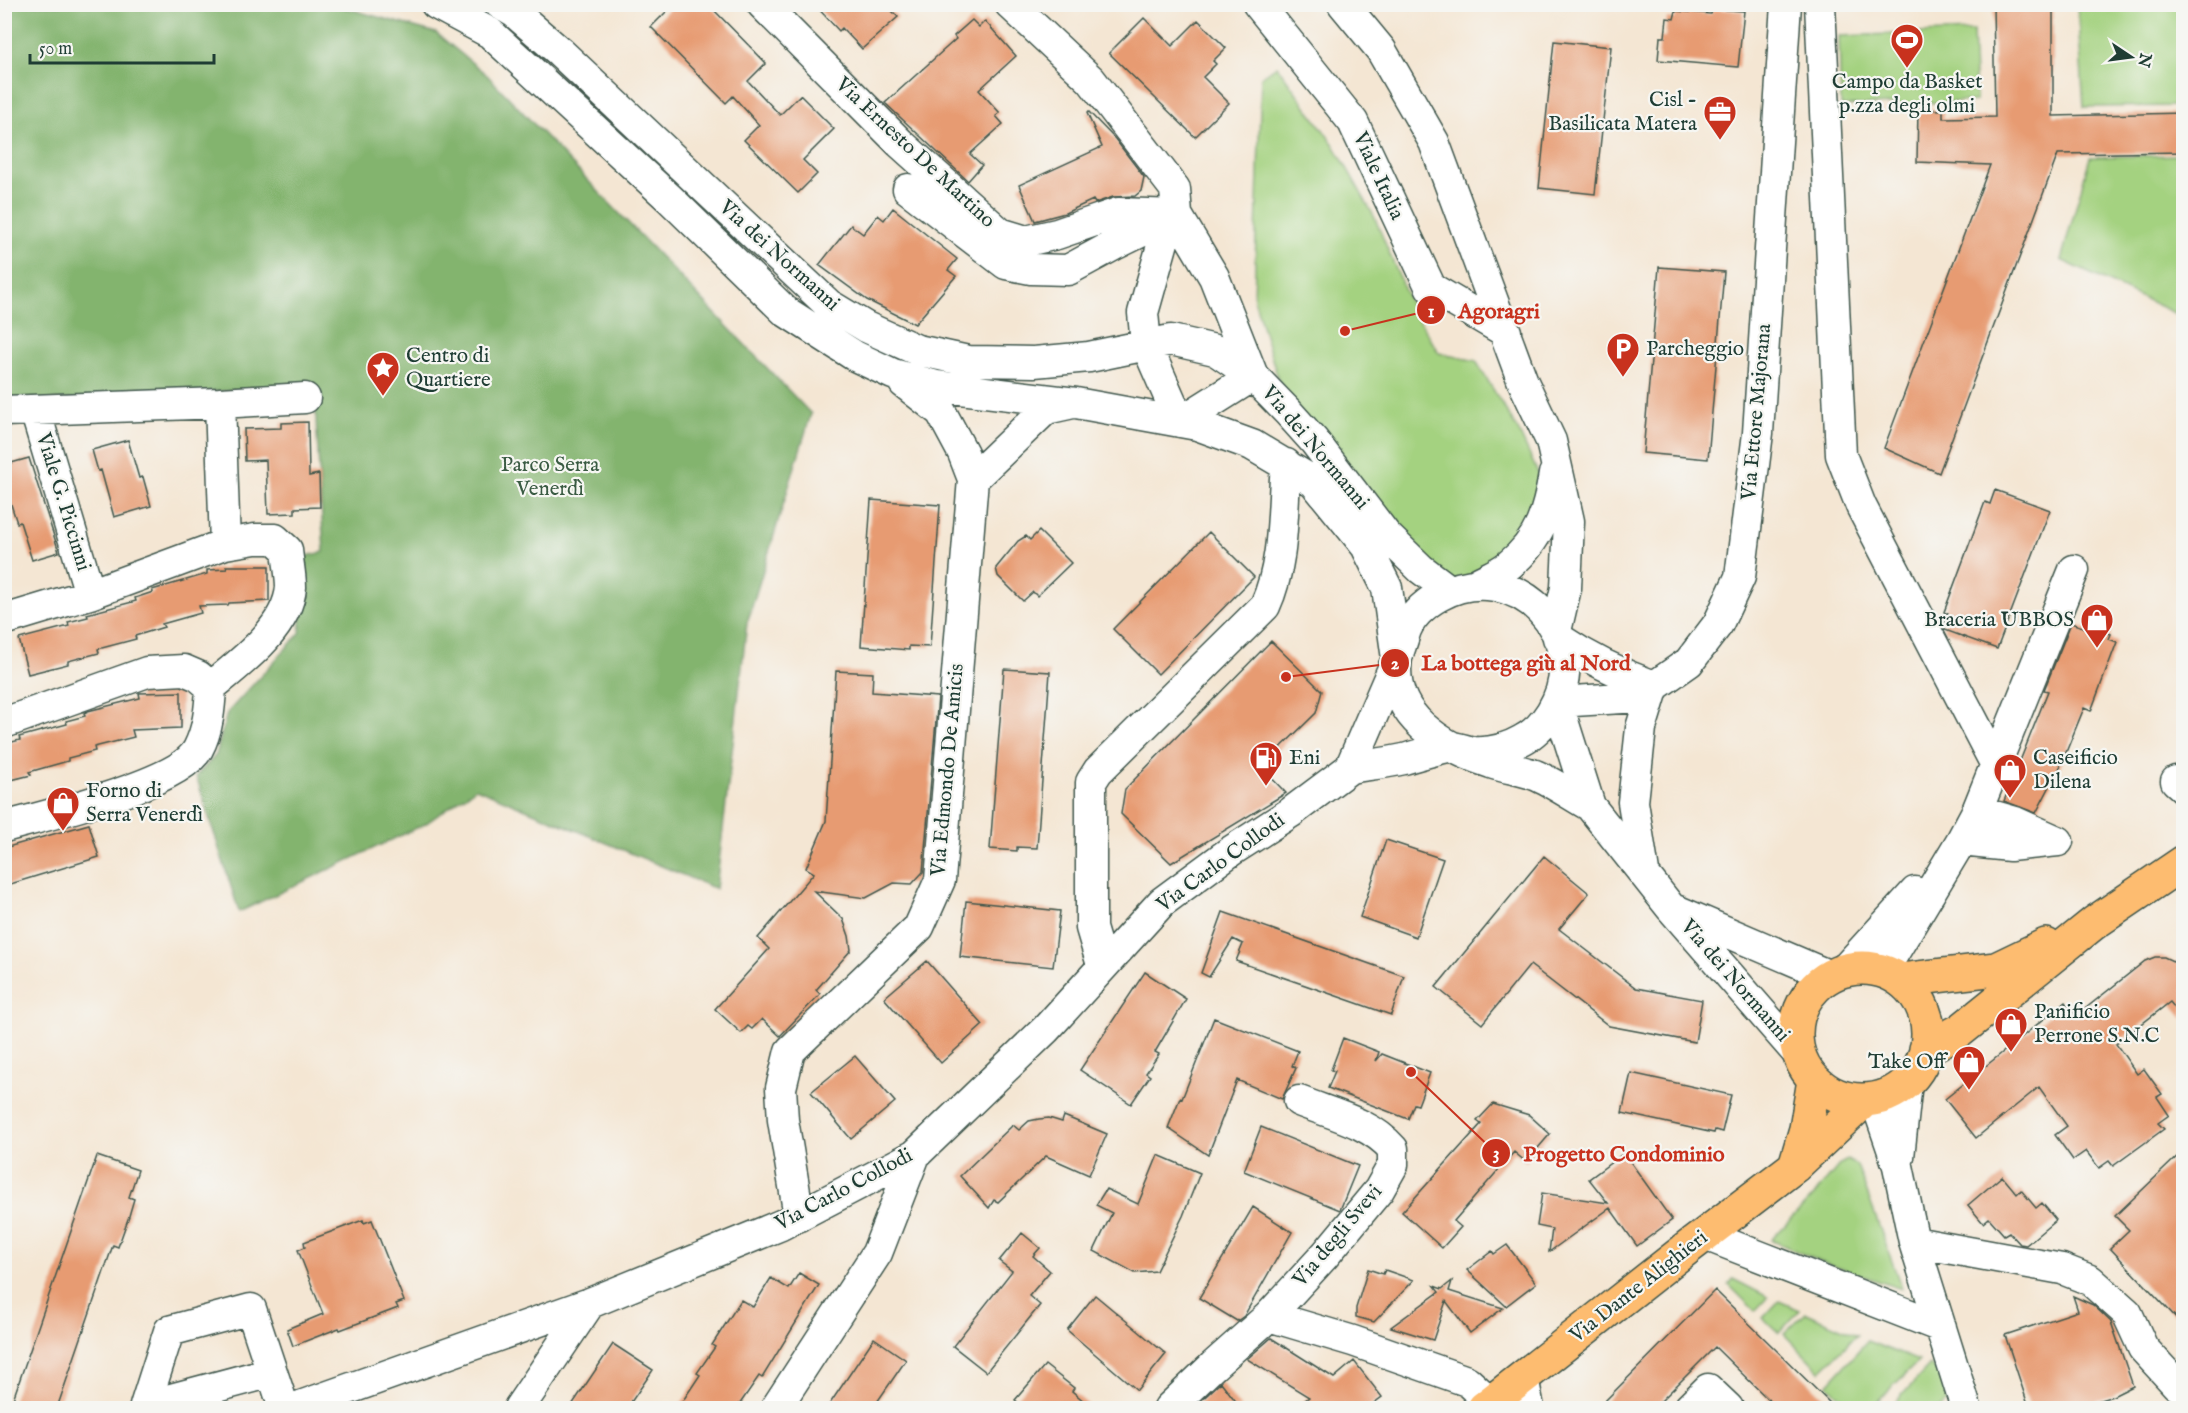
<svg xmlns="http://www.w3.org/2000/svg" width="2188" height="1413" font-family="'IM FELL English',serif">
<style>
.green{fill:#a4d280;stroke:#62885a;stroke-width:1.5}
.forest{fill:#83b46e;stroke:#517851;stroke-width:1.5}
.building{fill:#e79b72}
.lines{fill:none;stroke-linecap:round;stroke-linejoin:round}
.minor-casing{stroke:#3f564c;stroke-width:33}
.major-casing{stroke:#3f564c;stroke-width:36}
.minor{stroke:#fff;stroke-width:30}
.major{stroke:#fdbc70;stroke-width:33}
.labels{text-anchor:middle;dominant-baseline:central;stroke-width:4.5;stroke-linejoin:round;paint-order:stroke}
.poi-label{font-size:21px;fill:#1f3d34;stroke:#f6f6f2;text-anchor:start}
.street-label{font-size:21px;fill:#1f3d34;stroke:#f6f6f2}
.park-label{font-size:21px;fill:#3a5b43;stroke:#f6f6f2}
.leader{fill:none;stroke:#c8321e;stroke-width:2}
.callout-dot{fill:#c8321e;stroke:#f6f6f2;stroke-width:2}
.mark-label{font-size:18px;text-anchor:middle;font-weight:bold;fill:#fff}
.callout-label{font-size:22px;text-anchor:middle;font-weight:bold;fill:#c8321e;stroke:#f6f6f2;stroke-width:4.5;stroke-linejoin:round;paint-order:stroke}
</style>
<rect width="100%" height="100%" fill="#f6f6f2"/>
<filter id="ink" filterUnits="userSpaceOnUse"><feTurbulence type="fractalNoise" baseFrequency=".0167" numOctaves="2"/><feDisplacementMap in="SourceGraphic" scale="12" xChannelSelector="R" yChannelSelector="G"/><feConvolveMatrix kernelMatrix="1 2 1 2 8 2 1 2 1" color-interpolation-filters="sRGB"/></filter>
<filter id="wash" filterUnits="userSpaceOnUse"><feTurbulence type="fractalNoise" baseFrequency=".008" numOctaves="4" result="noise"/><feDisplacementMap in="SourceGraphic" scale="24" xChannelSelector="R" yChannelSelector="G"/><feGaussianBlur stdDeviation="1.35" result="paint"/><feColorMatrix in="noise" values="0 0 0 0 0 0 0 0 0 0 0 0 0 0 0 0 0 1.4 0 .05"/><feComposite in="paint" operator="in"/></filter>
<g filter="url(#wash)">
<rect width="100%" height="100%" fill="#f4e6d3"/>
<path class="green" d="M2077,5H2183V106L2084,107Z
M1973,31L1976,101L1841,106L1839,36Z
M1277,66L1334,145L1374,216L1413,310L1439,353L1476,361L1519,432L1550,499L1535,537L1449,590L1288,412L1254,299L1261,77Z
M2183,155H2184L2183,317L2061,260L2090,157Z
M1847,1160L1857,1165L1902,1289L1821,1262L1771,1240L1814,1195L1840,1164Z
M1733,1279L1768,1297L1755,1311L1729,1285Z
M1779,1301L1800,1310L1779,1333L1763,1318Z
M1806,1313L1857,1335L1820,1371L1784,1334Z
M1867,1341L1919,1361L1870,1408H1855L1827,1385Z
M1930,1365L1939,1373L1949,1399L1941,1408H1890Z"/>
<path class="forest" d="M5,5H335L436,33L487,75L811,414L747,623L716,889L476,788L425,824L239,912L196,776L216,755L227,713L300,633L306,556L324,552L314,386L5,403Z"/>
<g id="blocks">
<path class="building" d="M674,4H708L766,63L748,81L780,115L800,95L834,129L803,160L817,174L798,193L744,140L759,125L733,96L726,103L651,27Z
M814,4H885L898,17L862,49L842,28L839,31Z
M1993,4H2053V116L2184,113V152L2058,154L1939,473L1884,448L1990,165L1917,162L1918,109L1943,110V118L1995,117Z
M1713,9L1744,11L1738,67L1658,60L1660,37H1665L1667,18L1674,19L1676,11L1711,14Z
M1144,18L1172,46L1198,20L1226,48L1213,61L1216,64L1203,77L1229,103L1195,137L1109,53Z
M972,20L979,27L985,21L1016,56L979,90L1000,113L996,116L1003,124L970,154L982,165L968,181L885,103L956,39L954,36Z
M1554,41L1611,47L1595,194L1539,188Z
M1089,112L1115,139L1144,177L1141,191L1135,196L1113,197L1095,203L1093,200L1065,213L1035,221L1019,185L1102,147L1087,113Z
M893,208L957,259L948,270L956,276L915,324L867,300L819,265L851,225L863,234L878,215L884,220Z
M1659,267L1724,272L1708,459L1643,453Z
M308,422L309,476L319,474L320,507L295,508V513L268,514L266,460L245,461L244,429L281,428V423Z
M128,440L139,478L143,477L151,506L114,517L101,470L98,471L92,450Z
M29,458L59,552L32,560L20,522L17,523L8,495L4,496V465Z
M1995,490L2050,510L1997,649L1945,630L1943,626L1948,614L1944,612L1985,502L1990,504Z
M871,500L940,505L930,647L909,646V650L861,646Z
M1039,531L1071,563L1037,596L1033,592L1023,601L998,576L996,568L1018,541L1026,536L1030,540Z
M1209,532L1254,577L1158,674L1113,629Z
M226,566H269V601L229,603L228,605L199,606L201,613L162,624L164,627L135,636L136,639L98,649L99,653L68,661V664L28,674L19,639L69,626L68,622L88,617L87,614L136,601L135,598L153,592L152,590L207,574V570L227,569Z
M2071,623L2094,631L2097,629L2111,634L2109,639L2117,642L2091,711L2084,708L2060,767L2036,813L2004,801L2048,691L2044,690Z
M1271,641L1322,691L1316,713L1261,767L1286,793L1171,863L1121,814L1125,789Z
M1004,669L1050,672L1037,848L1017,847V851L990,849Z
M836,671L873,673L872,692L938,697L923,872L912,884L894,883L866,898L814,891L843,919L849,936L851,950L816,990L820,994L780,1036L762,1019L752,1029L748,1026L741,1033L715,1009L769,949L758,938L814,873L806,868L826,821Z
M181,692V728L132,730L134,737L94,747L95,751L68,758V761L29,772L31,775L11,780L4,760V744L20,740L19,737L67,724L66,721L85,716L84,713L88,711L140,698L139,693Z
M89,824L99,857L4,886V848Z
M1386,840L1443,859L1416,937L1360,917Z
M1544,856L1589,893L1559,929L1636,988L1702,1000L1695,1042L1609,1026L1530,965L1482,1024L1436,987Z
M966,901L1060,911L1053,967L960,957Z
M1223,912L1404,976L1391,1015L1236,961L1243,944L1233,939L1209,977L1201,973Z
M2155,957H2164L2184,966V1019L2170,1002L2116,1044L2137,1074L2144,1069L2162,1094L2157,1097L2169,1115L2158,1123L2164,1129L2113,1166L2109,1161L2099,1168L2086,1151L2073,1160L2055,1135L2067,1126L2039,1087L1976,1138L1945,1099L2065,1002L2076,1016L2145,961Z
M927,961L983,1025L941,1063L884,998Z
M1145,972L1186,999L1155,1052L1159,1054L1146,1073L1150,1076L1131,1104L1080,1070Z
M1214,1018L1298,1051L1292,1066L1296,1068L1282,1099L1237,1080L1208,1155L1168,1128L1180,1098L1182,1099Z
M1343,1038L1379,1052L1376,1061L1382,1054L1430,1073L1418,1105L1414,1104L1408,1119L1328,1088L1335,1071L1331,1070Z
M855,1056L895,1102L851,1139L811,1092Z
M1631,1073L1731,1095L1722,1132L1715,1130L1714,1133L1622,1113Z
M1493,1104L1529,1115L1550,1134L1526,1162L1514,1152L1454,1221L1461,1227L1442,1248L1402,1212L1481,1124L1477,1121Z
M1064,1116L1107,1134L1089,1175L1046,1156L998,1202L994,1200L989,1208L960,1176L1013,1125L1019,1130L1029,1121L1039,1119L1049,1118L1062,1122Z
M1261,1127L1358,1166L1340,1210L1244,1171Z
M2184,1150V1326L2110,1248L2129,1230L2115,1216Z
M1624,1153L1672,1220L1637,1246L1610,1208L1549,1252L1552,1229L1537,1226L1542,1193L1608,1203L1589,1179Z
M1158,1155L1200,1173L1183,1216L1156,1271L1135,1273L1094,1251L1112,1213L1096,1205L1106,1189L1138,1204Z
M97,1156L138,1170L129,1197L134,1199L129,1216L118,1247L113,1245L57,1408H10Z
M2002,1176L2017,1194L2021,1190L2036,1208L2042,1203L2056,1220L2026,1245L2020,1244L2009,1232L2004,1235L1989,1218L1983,1223L1968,1205Z
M1253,1207L1292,1232L1244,1316L1237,1321L1199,1298Z
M363,1220L364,1223L372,1220L404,1301L396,1304L398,1308L340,1330L339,1328L293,1346L287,1329L323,1314L298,1250L305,1247L304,1242Z
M1022,1233L1040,1248L1033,1256L1050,1271L1029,1296L1040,1305L986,1372L953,1346L1012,1271L999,1261Z
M1507,1245L1536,1283L1506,1306L1467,1270L1492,1251L1494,1254Z
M1368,1269L1383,1274L1385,1270L1414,1280L1374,1322L1356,1317V1308Z
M799,1273L819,1285L762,1378L759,1376L737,1408H678L700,1375L697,1373L715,1347L712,1345L741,1300L753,1307L771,1278L789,1289Z
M1452,1281L1449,1291L1503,1308L1470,1333L1446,1301L1433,1340L1391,1327L1439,1292L1434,1286L1442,1289Z
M1715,1290L1835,1408H1777L1715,1347L1654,1408H1598Z
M1095,1295L1166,1354L1137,1390L1067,1330Z
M2073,1296L2093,1305L2111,1322L2133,1386L2113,1396L2075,1408H2029L2005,1335L2078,1311Z
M874,1338L906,1360L873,1408H827Z
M1271,1338L1334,1378L1354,1361L1382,1397L1367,1408H1295L1309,1397L1247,1359Z
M613,1344L653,1370L627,1408H570Z
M1045,1365L1074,1388L1072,1391L1092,1408H1025L1015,1400Z
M1221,1382L1241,1408H1193Z"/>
</g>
</g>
<g filter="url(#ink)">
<use href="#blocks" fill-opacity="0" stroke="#3f564c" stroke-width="1.5"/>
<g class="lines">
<g class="minor-casing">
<path id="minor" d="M500,4L515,13L560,52L828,304L866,327L917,350L968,361L1034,362L1089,357L1171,340L1215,350L1253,376L1288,412L1314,441L1386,535L1421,569L1449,590
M762,4L900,143L1000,233L1026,241L1057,234L1118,213L1177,215
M1010,4L1091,80L1175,189L1177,215L1214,277L1253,376
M1258,4L1353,122L1431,288L1506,332
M1343,4L1381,50L1434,142L1523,382L1551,441L1569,521L1566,588L1556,631
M1786,4L1758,433L1740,577L1718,624L1689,662L1639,697L1557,702L1590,806L1671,908L1798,1054
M1820,4L1841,455L1861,506L1996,765
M908,189L1006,264L1031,269L1068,270L1114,245L1171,217
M1177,215L1165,235L1143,313L1146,344L1180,422
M904,383L941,412L963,453L973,479L1046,409L1073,403
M220,403L305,398
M35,410L90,594
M4,411L220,403L225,544
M1180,422L1253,376
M1476,584C1486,578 1500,573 1509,565C1540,540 1548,512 1554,474
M4,620L90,594L225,544L255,539H275L287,550C288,562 291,575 291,587C288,628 240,663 211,687
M1558,638C1589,659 1620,674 1654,686
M4,723L147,672L184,670L198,676L211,687
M1350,768C1368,765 1386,763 1404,759C1418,755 1433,750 1448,747C1456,746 1466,751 1474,752C1491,753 1508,748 1522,740C1534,734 1544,723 1551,712C1597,638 1515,554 1439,596C1424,604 1408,619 1404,636C1402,643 1399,650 1397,658C1388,716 1444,748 1491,763C1505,768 1521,770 1535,775C1554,783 1572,796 1590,806
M2176,781L2184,788
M1977,811L2015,822L2055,840
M4,827C44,816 180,784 198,749C208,730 210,708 211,687
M1961,841L2010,846L2058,841
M1644,872L1633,802L1641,728L1654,686
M1678,911L1830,976
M1102,965L1091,928V782L1098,771L1265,606C1285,562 1282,511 1286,464
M1844,970L1915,892
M1883,971L1961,841L1977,811L2074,570
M1875,1099L1898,1166L1914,1242L1966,1408
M1899,1157L1907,1082
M799,1216L783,1120L781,1088L790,1051L919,927L940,880L973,479
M1705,1235L1941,1327
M1914,1242L2062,1269L2090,1280L2127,1313L2143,1348L2177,1385
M1269,1316L1325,1255L1379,1190L1393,1165V1149C1370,1122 1331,1114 1299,1101
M272,1372L145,1406L169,1331L251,1309L284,1408
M1523,1377L1529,1408
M295,1408L590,1303L781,1225L915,1155L1046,1029L1162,902L1231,851L1290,813L1350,768L1397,659L1387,588L1366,546L1314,482L1252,445L1197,425L1076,403L936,386L893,374L855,356L785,311L669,198L490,33L436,4
M519,1408L590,1303
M776,1408L877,1253L915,1155
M1169,1408L1213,1366L1269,1316L1353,1341L1467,1381L1491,1403
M1689,1408L1708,1389L1728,1408"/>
</g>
<g class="major-casing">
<path id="major" d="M1796 1034a66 66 0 1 1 132 0a66 66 0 1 1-132 0Z
M1901,980L1996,969L2046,945
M1926,1049L1961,1030L2094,923L2184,862
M1795,1166L1806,1129L1814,1080
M1484,1408L1690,1246L1795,1166L1865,1100"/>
</g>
<use href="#minor" class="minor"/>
<use href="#major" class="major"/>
</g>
</g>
<defs>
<g id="stadium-pin" transform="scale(1.725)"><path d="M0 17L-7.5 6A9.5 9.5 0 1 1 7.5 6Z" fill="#c8321e" stroke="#f6f6f2"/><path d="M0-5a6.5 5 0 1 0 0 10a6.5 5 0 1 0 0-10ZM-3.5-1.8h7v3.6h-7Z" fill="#fff"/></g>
<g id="office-pin" transform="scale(1.725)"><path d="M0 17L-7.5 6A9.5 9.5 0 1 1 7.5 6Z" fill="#c8321e" stroke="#f6f6f2"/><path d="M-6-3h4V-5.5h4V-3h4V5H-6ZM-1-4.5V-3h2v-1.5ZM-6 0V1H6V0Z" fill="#fff"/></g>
<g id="parking-pin" transform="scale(1.725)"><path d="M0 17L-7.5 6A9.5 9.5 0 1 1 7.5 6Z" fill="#c8321e" stroke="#f6f6f2"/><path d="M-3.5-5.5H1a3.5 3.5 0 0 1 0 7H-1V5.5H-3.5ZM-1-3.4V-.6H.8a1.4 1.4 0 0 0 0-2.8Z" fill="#fff"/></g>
<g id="sight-pin" transform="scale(1.725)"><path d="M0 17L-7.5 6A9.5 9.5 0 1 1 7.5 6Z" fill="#c8321e" stroke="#f6f6f2"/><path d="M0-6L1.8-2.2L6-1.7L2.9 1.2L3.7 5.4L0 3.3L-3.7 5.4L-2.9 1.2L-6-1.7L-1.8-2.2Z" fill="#fff"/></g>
<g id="shop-pin" transform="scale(1.725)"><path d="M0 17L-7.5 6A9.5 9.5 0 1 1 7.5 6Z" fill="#c8321e" stroke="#f6f6f2"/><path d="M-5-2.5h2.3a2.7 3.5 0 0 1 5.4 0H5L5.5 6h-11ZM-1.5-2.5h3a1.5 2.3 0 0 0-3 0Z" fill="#fff"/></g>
<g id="fuel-pin" transform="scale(1.725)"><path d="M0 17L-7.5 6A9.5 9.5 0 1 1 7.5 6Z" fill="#c8321e" stroke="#f6f6f2"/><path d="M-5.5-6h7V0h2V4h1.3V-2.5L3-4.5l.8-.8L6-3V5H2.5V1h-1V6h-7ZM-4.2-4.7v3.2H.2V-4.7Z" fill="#fff"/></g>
</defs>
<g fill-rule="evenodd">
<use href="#stadium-pin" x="1907" y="40"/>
<use href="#office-pin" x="1720" y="112"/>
<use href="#parking-pin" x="1623" y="349"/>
<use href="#sight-pin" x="383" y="368"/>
<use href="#shop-pin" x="2097" y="620"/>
<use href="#fuel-pin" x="1266" y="758"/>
<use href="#shop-pin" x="2010" y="770"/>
<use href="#shop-pin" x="63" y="803"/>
<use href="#shop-pin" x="2011" y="1024"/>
<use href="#shop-pin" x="1969" y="1062"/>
</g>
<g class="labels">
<g class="poi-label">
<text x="1907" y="82" text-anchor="middle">Campo da Basket<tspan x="1907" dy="24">p.zza degli olmi</tspan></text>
<text x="1697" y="100" text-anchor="end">Cisl -<tspan x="1697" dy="24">Basilicata Matera</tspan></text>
<text x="1646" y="349">Parcheggio</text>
<text x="406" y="356">Centro di<tspan x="406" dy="24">Quartiere</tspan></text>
<text x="2074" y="620" text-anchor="end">Braceria UBBOS</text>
<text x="1289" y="758">Eni</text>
<text x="2033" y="758">Caseificio<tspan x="2033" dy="24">Dilena</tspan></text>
<text x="86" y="791">Forno di<tspan x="86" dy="24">Serra Venerdì</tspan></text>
<text x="2034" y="1012">Panificio<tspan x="2034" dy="24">Perrone S.N.C</tspan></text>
<text x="1946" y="1062" text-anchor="end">Take Off</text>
</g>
<g class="street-label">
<text transform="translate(915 153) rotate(43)">Via Ernesto De Martino</text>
<text transform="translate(1378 176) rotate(65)">Viale Italia</text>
<text transform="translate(779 256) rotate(42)">Via dei Normanni</text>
<text transform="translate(1757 412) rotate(-85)">Via Ettore Majorana</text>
<text transform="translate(1315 448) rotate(50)">Via dei Normanni</text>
<text transform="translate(63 502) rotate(73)">Viale G. Piccinni</text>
<text transform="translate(948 770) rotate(-85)">Via Edmondo De Amicis</text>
<text transform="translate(1221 863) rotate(-36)">Via Carlo Collodi</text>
<text transform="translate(1735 981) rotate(49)">Via dei Normanni</text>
<text transform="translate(844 1190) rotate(-28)">Via Carlo Collodi</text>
<text transform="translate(1338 1236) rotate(-50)">Via degli Svevi</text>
<text transform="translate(1639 1287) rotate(-38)">Via Dante Alighieri</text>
</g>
<g class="park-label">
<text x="550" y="465">Parco Serra<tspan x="550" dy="24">Venerdì</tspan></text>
</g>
</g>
<path class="leader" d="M1345 331L1431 310M1286 677L1395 663M1411 1072L1496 1153"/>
<g class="callout-dot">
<circle cx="1345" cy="331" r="6"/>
<circle cx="1286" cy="677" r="6"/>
<circle cx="1411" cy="1072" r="6"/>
<circle cx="1431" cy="310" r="15"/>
<circle cx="1395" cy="663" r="15"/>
<circle cx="1496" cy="1153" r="15"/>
</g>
<g class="mark-label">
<text x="1431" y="317">1</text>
<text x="1395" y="669">2</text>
<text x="1496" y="1159">3</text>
</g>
<g class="callout-label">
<text x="1499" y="318">Agoragri</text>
<text x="1526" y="670">La bottega giù al Nord</text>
<text x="1624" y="1161">Progetto Condominio</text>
</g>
<rect width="2188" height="1413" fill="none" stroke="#f6f6f2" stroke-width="24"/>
<g transform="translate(2131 57) rotate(103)" stroke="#f6f6f2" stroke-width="4.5" paint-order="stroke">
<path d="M0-4.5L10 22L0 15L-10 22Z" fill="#1f3d34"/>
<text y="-9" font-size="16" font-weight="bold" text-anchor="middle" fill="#1f3d34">N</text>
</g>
<path d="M30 54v9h184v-9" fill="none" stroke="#1f3d34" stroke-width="3"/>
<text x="39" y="54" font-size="18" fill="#1f3d34" stroke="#f6f6f2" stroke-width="4.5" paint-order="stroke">50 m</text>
</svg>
